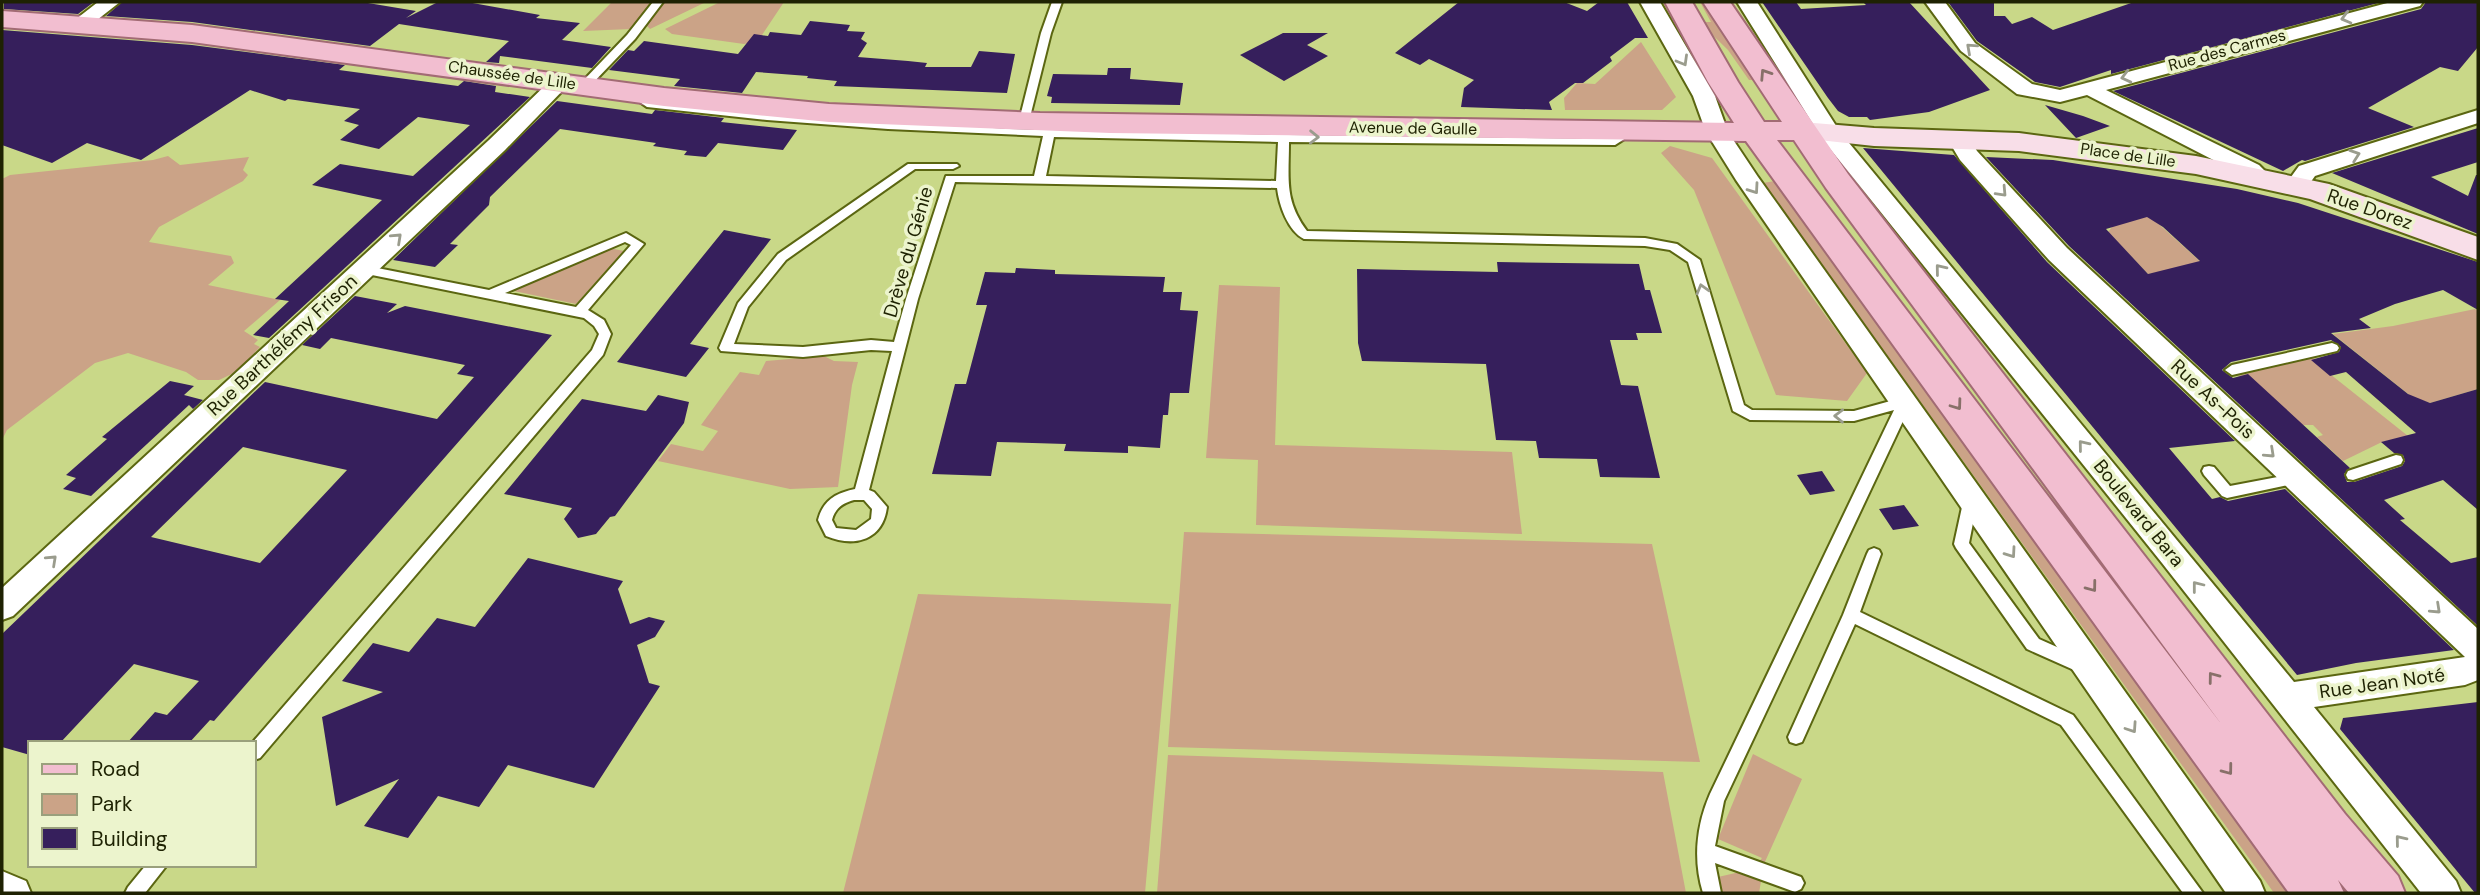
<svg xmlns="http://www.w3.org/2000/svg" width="2480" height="895" font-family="'DM Sans',sans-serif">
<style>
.green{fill:#cba387}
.building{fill:#361f5c;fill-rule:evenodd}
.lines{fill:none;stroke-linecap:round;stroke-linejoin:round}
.lane-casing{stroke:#5b6611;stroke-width:4}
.street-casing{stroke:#5b6611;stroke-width:4}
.secondary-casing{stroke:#5b6611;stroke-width:4}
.primary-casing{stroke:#a26b74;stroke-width:4}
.lane{fill:#fff;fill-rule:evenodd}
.street{fill:#fff;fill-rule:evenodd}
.secondary{fill:#f8dee8;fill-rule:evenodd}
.primary{fill:#f2bed0;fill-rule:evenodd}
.oneway{stroke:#9a9c8d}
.oneway2{stroke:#887069}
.labels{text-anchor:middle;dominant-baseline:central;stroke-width:7;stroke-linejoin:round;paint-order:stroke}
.far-street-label{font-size:16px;fill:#1e2202;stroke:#ecf4cd}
.street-label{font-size:19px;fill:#1e2202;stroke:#ecf4cd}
</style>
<rect width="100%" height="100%" fill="#c9d888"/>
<path class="green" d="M612,2H651L631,29L583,31Z
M664,2H706L650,29L646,25Z
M720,2H784L758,41L744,44L672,34L665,29Z
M1684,2H1692L1705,22H1711L1700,2H1708L1757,80H1749L1728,50L1695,18Z
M1641,42L1676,97L1662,110H1565L1564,98L1577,83L1595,84Z
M1670,146L1712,158L1867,373L1847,401L1776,395L1694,190L1661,153Z
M168,156L180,165L249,157L243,170L248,175L243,181L159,227L149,242L231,256L234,263L208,285L280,300L244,331L258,340L254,344L260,347L236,372L219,380H198L186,372L128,353L95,363L7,430L2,440V179L10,175L153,160Z
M1775,181L2290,893H2274L1763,183Z
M2108,204L2152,218L2203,264L2148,274L2108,232L2112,227Z
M609,248L624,251L576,304L509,290Z
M1219,285L1280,287L1275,445L1512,452L1522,534L1256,525L1258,460L1206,458Z
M2475,309L2478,311V389L2430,403L2412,397L2333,334L2393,326Z
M824,356L834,361L858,362L852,385L838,487L790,489L658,461L671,444L703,451L718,431L701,425L740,372L759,375L766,361Z
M2307,357L2323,360L2330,374L2408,436L2382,442L2343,461L2317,437L2323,435L2313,425H2303L2238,376Z
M1184,532L1652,544L1700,762L1168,747Z
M918,594L1171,604L1145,893H843Z
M1753,754L1802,779L1764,864L1759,893H1715L1718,877L1753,869L1762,858L1718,839Z
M1168,755L1663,772L1686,893H1157Z"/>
<path class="building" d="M4,2H94L78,14L4,9Z
M122,2H362L416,11L406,18L438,2H467L540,15L536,18L580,23L562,40L611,47L592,68L500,56L499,63L486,62L509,41L399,24L370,46L192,22L106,16Z
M1459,2H1564L1587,11L1599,2H1627L1648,38H1635L1610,57L1612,61L1583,83H1575L1549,102L1552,110L1461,107L1464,88L1474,80L1429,59L1420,65L1395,53Z
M1762,2H1796L1801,9L1866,5L1863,2H1909L1990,90L1929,112L1870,120L1867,117H1849L1838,111L1828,98Z
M1948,2H1994V16H2005L2012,24L2032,17L2053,30L2134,2H2382L2111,74V70L2060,87L2035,82L1977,41Z
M2426,2H2478V47L2458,71L2440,67L2368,108L2414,127L2305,161L2302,160L2283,171L2113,91L2421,9Z
M810,21L850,25L847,31L865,32L861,39L867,43L858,57L908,61L927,63L925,67H971L979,51L1015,54L1007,93L834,86L837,81L807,78L808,76L756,72L742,93L674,86L680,79L609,70L628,50L634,51L644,41L738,54L754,34L768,36L770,32L801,35Z
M2,30L192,45L345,65L339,70L458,86L464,81L496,86L495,92L530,97L269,338L253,335L289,301L275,299L382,200L312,185L340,164L413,176L470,125L418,117L379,149L340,140L359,125L344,121L360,109L288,99L285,101L250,90L141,160L87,143L52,163L2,145Z
M1283,33H1328L1307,45L1328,56L1284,81L1240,55Z
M1108,68H1131L1130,79L1183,83L1180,105L1051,103L1052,97L1047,96L1053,74L1107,75Z
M557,101L652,114L655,110L724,118L721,122L797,130L783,150L718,143L706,157L684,155L687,151L653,146L656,143L560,129L490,197L489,205L450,244L458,245L435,267L393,260Z
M2045,105L2083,116L2110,126L2076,138Z
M2478,128V162L2431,177L2468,196L2476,175H2478V234L2332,173Z
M1863,148L1954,155L2047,262L2235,441L2169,448L2212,499L2220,497L2228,501L2285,489L2454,650L2356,663L2297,675Z
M1986,157L2053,160L2237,189L2298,203L2478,262V310L2443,290L2395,304L2359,319L2371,328L2331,333L2408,394L2430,403L2478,389V510L2443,480L2384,500L2405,519L2400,520L2451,563L2478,557V626L2069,246ZM2147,217L2163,227L2200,261L2148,274L2106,229ZM2331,340L2341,347L2339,352L2311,360L2330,376L2346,372L2416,433L2381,442L2394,453L2403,455L2405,461L2402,466L2354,482H2347L2344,474L2350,468L2248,374L2233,378L2222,370L2231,362Z
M724,230L771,239L690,344L709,348L686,377L617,362Z
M1497,262L1639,264L1645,290H1650L1662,333H1636L1638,340H1610L1621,385L1638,386L1660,478L1600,477L1597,459L1539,458L1536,441L1496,440L1486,364L1362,361L1358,343L1357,269L1498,272Z
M1016,268L1055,270V274L1165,277L1163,292H1182L1180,310L1198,311L1189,393H1170L1168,415H1163L1160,448L1128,446V453L1064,451L1066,444L997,442L991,476L932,474L955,384H966L987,305H976L985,272L1015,273Z
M355,296L397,304L387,313L405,306L552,335L214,721L210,720L189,743H127L155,712L167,715L199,681L134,664L60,743H30V755L2,747V634L265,382L437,419L474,377L457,374L465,365L331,338L320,349L302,345ZM243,447L347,470L260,563L151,537Z
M170,381L194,386L184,395L203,400L193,409L189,405L91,496L63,489L76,478L66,475L107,439L102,437Z
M658,395L689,402L684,423L615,516L610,517L596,534L578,538L564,519L572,508L504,494L582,399L646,411Z
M1822,471L1835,491L1810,495L1797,475Z
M1904,505L1919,526L1893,530L1879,509Z
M528,558L623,581L618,589L630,624L649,617L665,621L655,637L637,645L649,683L660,686L594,788L508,765L479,807L438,796L408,838L364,826L399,779L336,806L322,717L383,692L342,681L373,643L409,652L437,618L475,627Z
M2478,702V893H2475L2340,729L2343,718Z"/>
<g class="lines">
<g class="lane-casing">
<path id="lane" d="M653,2H663L635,39L589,87H581V83L627,35Z
M1052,2H1062L1051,33L1029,121L1024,124L1019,121L1041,33Z
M634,90L650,101L767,114L1009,129L1045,130L1047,125H1055L1056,130L1278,135V130L1284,127L1290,130L1289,135L1612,139L1624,130H1632V134L1615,145L1289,142C1289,179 1284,200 1307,231L1645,238L1677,244L1700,260L1744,405L1752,410L1854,411L1905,397L1910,399L1912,402L1724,801L1715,846L1801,877L1804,883L1801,889L1795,892L1715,863L1721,893H1703C1693,861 1696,826 1710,794L1894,410L1854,421L1750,420L1733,411L1688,262L1670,250L1645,246L1304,239C1288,231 1279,205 1277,188L955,182L918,299L869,490L874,492L887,507C883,540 855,548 826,536L818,520C823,500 836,493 855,489L892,351L871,350L803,357L721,351L719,348L738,303L778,254L908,164H957L959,166L953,169H915L786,260L748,307L734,344L803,347L871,340L894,342L906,299L946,176H1034L1043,136L888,129L767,120L647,107L630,95L629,93ZM1054,137L1278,142L1276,181L1046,176ZM854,500H864L872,509L871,519L856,530L836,528L832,520C835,508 843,503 854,500Z
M626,233L644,244L588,310L604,320L611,334L603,355L260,758L254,760L252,743L592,350L599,334L594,326L584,318L362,273L358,272L356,269L358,266L362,265L489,290ZM625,242L631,245L576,307L505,293Z
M2332,343L2337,345L2339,348L2337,351L2232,375L2225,370L2232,365Z
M2396,455L2401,456L2403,460L2401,464L2353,480L2348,479L2346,475L2348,471Z
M2209,466L2214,467L2230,486L2298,473L2303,474L2305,478L2303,482L2298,483L2227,498L2222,496L2204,475L2202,471L2204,467Z
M1971,492L1976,494L1978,498L1969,543L2039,639L2086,660L2088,665L2086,670L2080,672L2074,670L2027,649L1956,548L1954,544L1964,498L1966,494Z
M1874,548L1879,550L1881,554L1860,612L2073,715L2203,893H2183L2061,725L1855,624L1802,742L1796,744L1790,742L1788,737L1843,615L1867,554L1869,550Z
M146,865H167L145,893H125L128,887Z"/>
</g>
<g class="street-casing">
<path id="street" d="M98,2H120L88,27H74L71,23Z
M1640,2H1660L1715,96L1728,132L1758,177L2260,881L2265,893H2226L1736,180L1706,132L1693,96Z
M1737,2H1757L1840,132L2294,682L2465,657L2049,260L1960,160L1948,140L1951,135H1967L1977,151L2067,248L2478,629V680L2465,685L2314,707L2456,881L2461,893H2421L2162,563L1823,140Z
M1925,2H1945L1975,43L2032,84L2060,90L2391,2H2423L2420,6L2106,90L2259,165L2271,177L2268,182L2260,184L2087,95L2060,102L2017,94L1961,51Z
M561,75L568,77L572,81L568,85L505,150L13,616L2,620V588L489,140L554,77Z
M2478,110V123L2315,176L2305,190H2289L2285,185L2299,166Z
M2,871L26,881L31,893H2Z"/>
</g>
<g class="secondary-casing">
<path id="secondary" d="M1802,122L1874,128L2019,133L2196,156L2329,184L2478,237V260L2310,199L2196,174L2019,151L1874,146L1791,137L1787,131L1791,125Z"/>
</g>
<g class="primary-casing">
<path id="primary" d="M1665,2H1692L1738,82L1764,122H1782L1703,2H1730L1848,174L2345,814L2398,876L2405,893H2349L2338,880L2344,893H2289L1746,141L1110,133L829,122L664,106L192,42L2,27V11L192,25L664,88L829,104L1040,113L1734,123L1708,82ZM1777,140H1794L1826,188L2222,725Z"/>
</g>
<use href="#lane" class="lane"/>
<use href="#street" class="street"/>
<use href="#secondary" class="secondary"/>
<use href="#primary" class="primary"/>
</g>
<defs><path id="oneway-chevron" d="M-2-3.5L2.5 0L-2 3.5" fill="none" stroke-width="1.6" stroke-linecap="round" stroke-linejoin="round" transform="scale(1.75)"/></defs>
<g class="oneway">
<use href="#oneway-chevron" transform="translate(2346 18) rotate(165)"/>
<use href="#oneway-chevron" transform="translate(1971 48) rotate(-138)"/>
<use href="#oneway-chevron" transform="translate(1683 61) rotate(60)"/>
<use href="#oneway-chevron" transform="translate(2126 77) rotate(166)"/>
<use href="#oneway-chevron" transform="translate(1314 137) rotate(1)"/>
<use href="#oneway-chevron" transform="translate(2355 155) rotate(-19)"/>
<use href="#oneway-chevron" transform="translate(1754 189) rotate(55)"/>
<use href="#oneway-chevron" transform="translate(2002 192) rotate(47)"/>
<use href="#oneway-chevron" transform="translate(397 238) rotate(-43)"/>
<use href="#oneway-chevron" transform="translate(1940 269) rotate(-129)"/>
<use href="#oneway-chevron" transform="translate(1702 289) rotate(-106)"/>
<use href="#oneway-chevron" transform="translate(1839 416) rotate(-179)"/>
<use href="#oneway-chevron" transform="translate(2083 445) rotate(-129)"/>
<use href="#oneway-chevron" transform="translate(2270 453) rotate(43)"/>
<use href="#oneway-chevron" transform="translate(2011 553) rotate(55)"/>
<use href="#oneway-chevron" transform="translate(52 560) rotate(-43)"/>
<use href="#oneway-chevron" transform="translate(2197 586) rotate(-128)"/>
<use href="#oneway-chevron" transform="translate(2436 609) rotate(43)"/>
<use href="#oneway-chevron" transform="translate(2132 728) rotate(56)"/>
<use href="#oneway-chevron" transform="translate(2400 840) rotate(-129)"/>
</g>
<g class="oneway2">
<use href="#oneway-chevron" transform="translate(1765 74) rotate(-123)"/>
<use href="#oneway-chevron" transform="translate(1957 405) rotate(54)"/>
<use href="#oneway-chevron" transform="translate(2092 587) rotate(53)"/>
<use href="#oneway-chevron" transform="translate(2213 677) rotate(-127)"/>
<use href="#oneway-chevron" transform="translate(2228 770) rotate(53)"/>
</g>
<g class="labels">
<g class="far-street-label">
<text transform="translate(2227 50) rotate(-15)">Rue des Carmes</text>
<text transform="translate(512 75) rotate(8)">Chaussée de Lille</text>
<text transform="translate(1413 128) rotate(1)">Avenue de Gaulle</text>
<text transform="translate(2128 155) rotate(8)">Place de Lille</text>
</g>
<g class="street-label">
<text transform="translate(2370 209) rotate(19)">Rue Dorez</text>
<text transform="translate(908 252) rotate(-74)">Drève du Génie</text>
<text transform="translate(282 345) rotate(-43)">Rue Barthélémy Frison</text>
<text transform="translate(2213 399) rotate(43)">Rue As-Pois</text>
<text transform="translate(2139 513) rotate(51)">Boulevard Bara</text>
<text transform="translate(2382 683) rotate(-8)">Rue Jean Noté</text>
</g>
</g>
<rect width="2480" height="895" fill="none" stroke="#1e2202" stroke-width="7"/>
<rect x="28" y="741" width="228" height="126" fill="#ecf4cd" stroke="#9aa07c" stroke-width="2"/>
<rect x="42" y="764" width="35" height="10" fill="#f2bed0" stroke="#9aa07c" stroke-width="2"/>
<text x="91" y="776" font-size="21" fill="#1e2202">Road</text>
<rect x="42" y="794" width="35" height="21" fill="#cba387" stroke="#9aa07c" stroke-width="2"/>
<text x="91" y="811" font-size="21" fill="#1e2202">Park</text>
<rect x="42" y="828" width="35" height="21" fill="#361f5c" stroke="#9aa07c" stroke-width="2"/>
<text x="91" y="846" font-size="21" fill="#1e2202">Building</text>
</svg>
